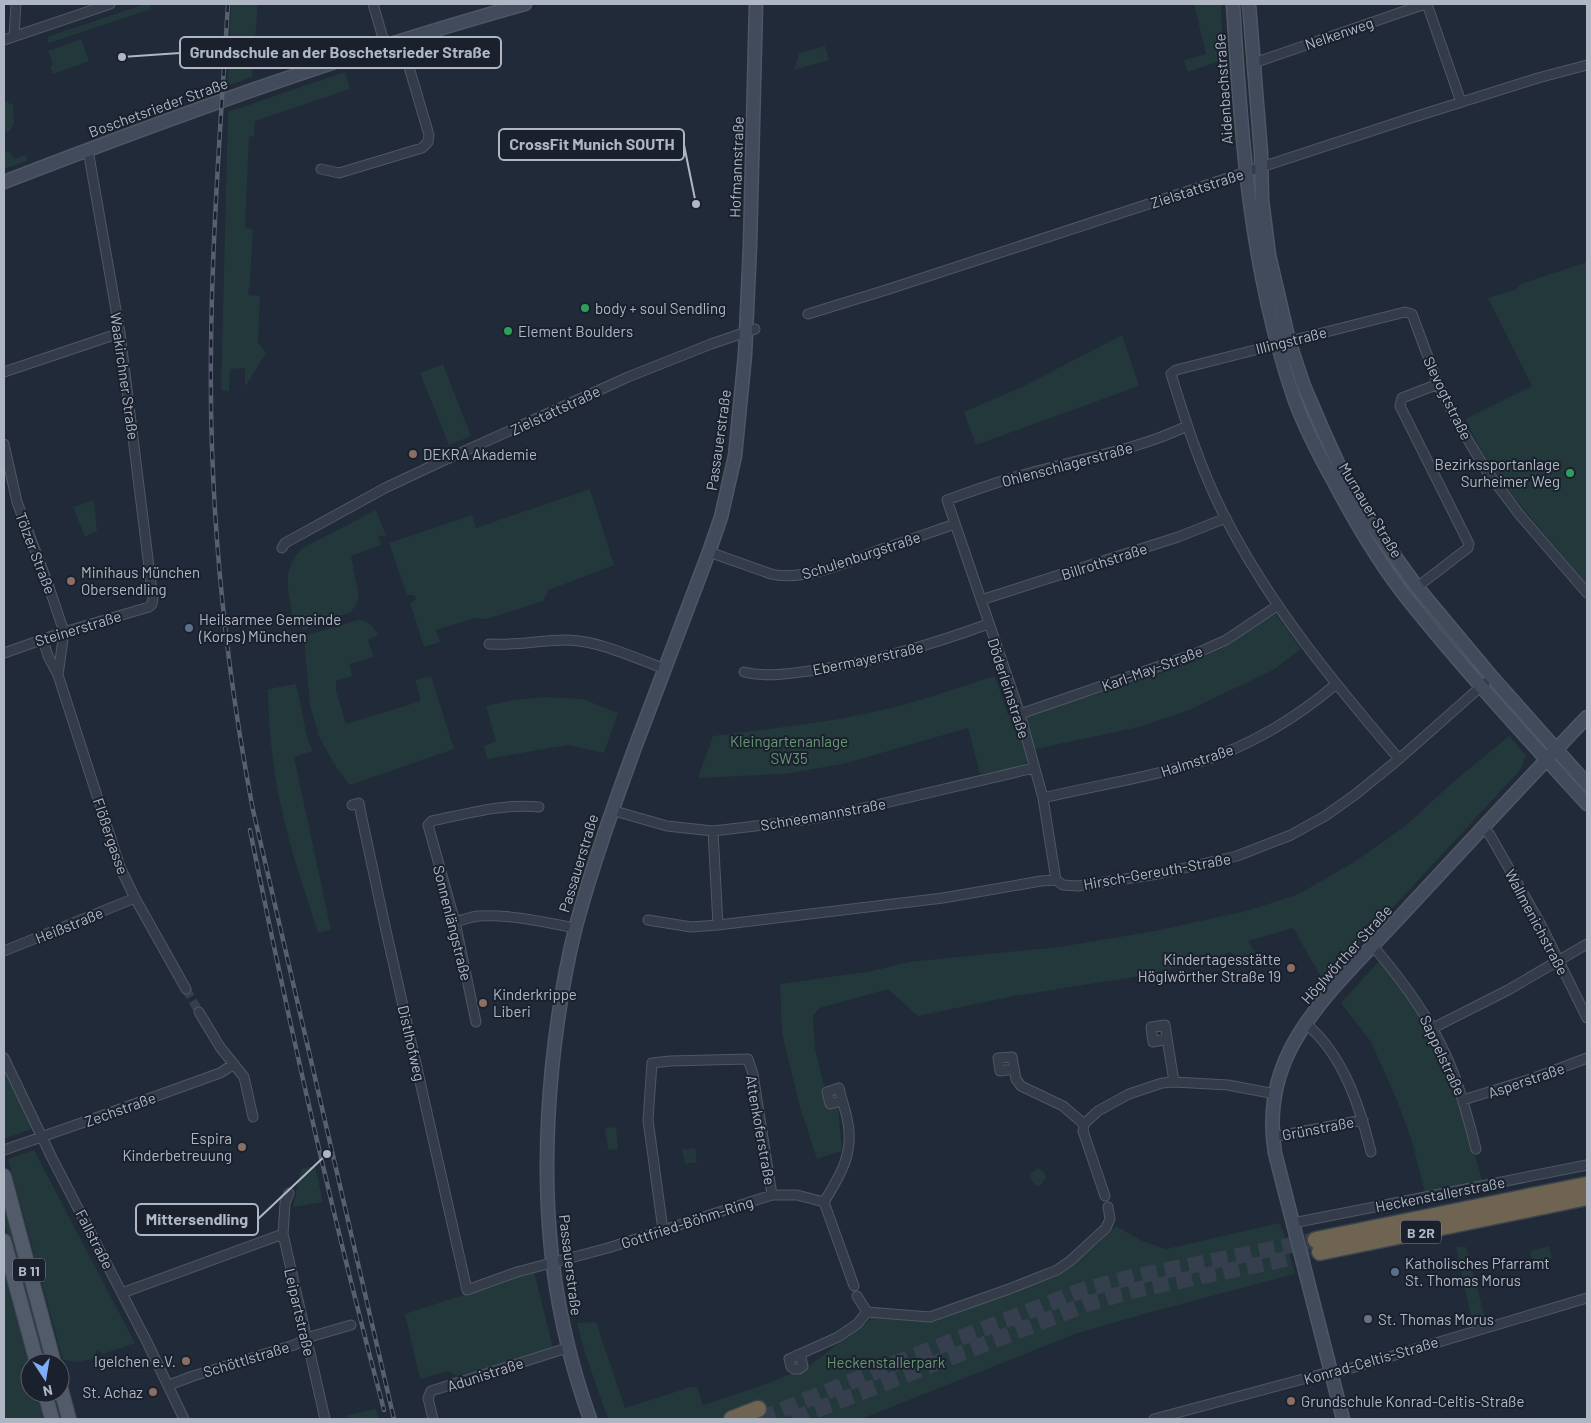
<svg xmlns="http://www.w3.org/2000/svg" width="1591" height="1423" font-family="Barlow,sans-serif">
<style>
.green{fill:#23383b}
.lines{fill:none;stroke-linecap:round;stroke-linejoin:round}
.street-tunnel{stroke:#353f4d;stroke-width:9;stroke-dasharray:9 4.5;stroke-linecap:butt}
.highway-tunnel{stroke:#353f4d;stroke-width:16;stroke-dasharray:16 8;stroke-linecap:butt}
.street-casing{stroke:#4f5763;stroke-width:11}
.secondary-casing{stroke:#4f5763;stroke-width:15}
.primary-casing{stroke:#3d4552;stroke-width:16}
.highway-casing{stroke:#3c4450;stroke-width:19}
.street{stroke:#343c49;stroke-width:9}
.secondary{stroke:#424b5c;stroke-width:12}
.primary{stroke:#525b69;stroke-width:14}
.highway{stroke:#6f6451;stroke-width:16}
.rail-casing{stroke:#566070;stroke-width:4.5}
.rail{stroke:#1a212d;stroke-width:2.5;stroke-dasharray:8;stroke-linecap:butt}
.leisure-dot{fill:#2e9e5b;stroke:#1a212d;stroke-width:2}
.education-dot{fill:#8d6e63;stroke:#1a212d;stroke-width:2}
.service-dot{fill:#5c6f8a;stroke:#1a212d;stroke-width:2}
.worship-dot{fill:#6b7280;stroke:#1a212d;stroke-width:2}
.labels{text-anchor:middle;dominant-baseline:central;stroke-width:4;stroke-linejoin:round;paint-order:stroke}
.shield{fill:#1a212d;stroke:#828a97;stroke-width:1}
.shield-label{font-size:14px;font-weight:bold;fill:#afb7c5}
.street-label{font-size:15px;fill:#afb7c5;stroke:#1a212d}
.poi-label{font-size:15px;fill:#afb7c5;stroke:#1a212d;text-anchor:start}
.park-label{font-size:15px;fill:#669672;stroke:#1a212d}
.leader{fill:none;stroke:#afb7c5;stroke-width:2}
.callout-dot{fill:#afb7c5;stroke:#1a212d;stroke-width:2}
.callout{fill:#1a212d;stroke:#afb7c5;stroke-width:2}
.callout-label{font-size:16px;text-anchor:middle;font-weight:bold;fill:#afb7c5}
</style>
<rect width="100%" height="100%" fill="#202a38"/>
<path class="green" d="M145,4H149L151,9L49,43L47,37Z
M231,4H258L252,77L227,86Z
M1194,4H1221L1223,60L1188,72L1184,60L1206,54Z
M81,39L89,61L53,74L50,66L53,64L48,51Z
M825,46L829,60L794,70L799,53Z
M345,72L350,89L255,121L254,136L249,137L245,228L253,229L250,282L248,295L260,296L258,342L266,353L245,387V368L230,369L229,392L221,390L228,112Z
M4,100L13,105L14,123L10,131L4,133Z
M9,151L14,159L26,155L27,161L4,169V153Z
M1587,262V585L1492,471L1465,419L1532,386L1488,298L1515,290L1523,283Z
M1122,335L1139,386L976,445L964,412L1024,386Z
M1287,355H1289L1325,449L1484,677H1481L1420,606L1375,546L1322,452L1300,401Z
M443,364L471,436L449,445L420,373Z
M590,489L614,565L549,590L543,601L487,619L475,618L436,630L440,642L424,647L410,603L416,599L414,595H407L389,543L472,515L476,528Z
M94,500L97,531L85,537L73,507Z
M376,510L386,535L378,537L381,545L351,556L359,597L354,608L351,612L303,630L301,626L294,623C289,593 279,571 303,548Z
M1276,614L1301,649L1273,670L1189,710L1139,727L1031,750L1024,721L1026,716L1138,681L1195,661L1223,648Z
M358,620C369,621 373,625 378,635L368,640L374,657L349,664L352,676L336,681V691L346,724L421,701L415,680L431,676L454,749L350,785L337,769L317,733L321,731L318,732L310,706L304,636Z
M995,676L1008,715L1015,713L1027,759L1025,765L980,774L968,728L843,764L784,774L698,778L713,736C768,729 824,723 878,711C918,702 956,688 995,676Z
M296,684L308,741L313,751L294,757L331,930L318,933C305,891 290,850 281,807C273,769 268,728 268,689Z
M543,697L583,699L618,713L604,753L568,745L487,759L484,746L496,741L486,706L514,700Z
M1509,736L1526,755L1521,769L1324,982L1293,928L1248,941L1256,953L1242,961L1230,952L1213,959L1134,977L1014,996L918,1016L888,989L820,1008L813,1015L815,1049L828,1102L838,1106L842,1151L817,1159L799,1104L782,1033L780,984L872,971L909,962L1059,947L1155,931L1246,911L1299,894L1354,862L1404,827L1452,783Z
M1380,960L1411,1001L1428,1029L1451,1077L1463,1107L1482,1181L1425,1193L1412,1141L1396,1098L1371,1042L1341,1003Z
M4,1067L34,1128L4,1139Z
M616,1127L618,1149L608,1150L605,1128Z
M695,1148L697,1162L685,1164L682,1150Z
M34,1150L135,1343L103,1354L97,1350L95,1358L80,1362L63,1360L8,1159Z
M315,1166L323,1202L293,1207L301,1169Z
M1038,1168L1044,1172L1046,1178L1040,1186H1036L1031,1179V1173Z
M4,1190L49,1359L41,1362L4,1223Z
M1280,1223L1281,1228L1283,1229L1295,1274L1144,1314L1075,1334L861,1419H608L584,1350L577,1323L596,1322L625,1408L691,1387H697L703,1405L766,1384L809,1366L873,1317L934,1322L1054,1276L1066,1270L1099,1243L1116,1226L1142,1241L1166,1249Z
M1549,1246L1552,1259L1533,1264L1530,1251Z
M1456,1247H1466L1485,1318L1472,1321Z
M4,1262L30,1363V1393H39L46,1419H4Z
M534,1272L553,1348L457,1376L448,1371L420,1379L405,1314Z
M376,1409L379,1419H348L347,1415Z"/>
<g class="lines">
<path class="street-tunnel" d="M186,989L199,1012"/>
<path class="highway-tunnel" d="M760,1419L906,1359L1083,1290L1128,1278L1316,1240
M793,1419L1087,1304L1131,1291L1320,1252"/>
<g class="street-casing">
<path id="street" d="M373,4L385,45
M1427,4L1461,102
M14,36L16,4
M4,40L110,4
M1254,63L1425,4
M321,169L339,173L422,148L428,142L429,135L401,40
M808,314L886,290L1411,118L1538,78L1587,65
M4,372L120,333
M4,444L17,502L49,587L64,632L58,675L120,867L135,898L186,989
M282,548L285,543L385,488L436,464L628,377L711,344L755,329
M709,552L771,574C804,582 851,561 882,549C907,541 931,532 955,524
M1417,587L1468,548L1469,544L1400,406L1402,398L1438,384
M981,600L1178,537L1226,518
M43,639L48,656L58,675
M489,644C515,646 540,640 566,640C598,640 635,658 665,669
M4,653L64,632L149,607L152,604L153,599L120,333L88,150
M744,672C768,678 793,673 817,670C877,661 931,645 988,624
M1020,714L1195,654L1226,640L1277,606
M1399,759C1335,684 1272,608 1226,519C1202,473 1186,423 1171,374L1176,370L1405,312L1412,314L1438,384L1459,425L1486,470L1519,514L1587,593
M1043,798C1095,785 1150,778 1202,761C1250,746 1298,717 1336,684
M352,805L359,803L361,814L385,926L467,1290L517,1272L608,1248L772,1195H797L824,1202L854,1286
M611,810L667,826L713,831L790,822L838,814L1034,768
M1483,828L1490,835L1540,923L1587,1018
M713,831L718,925
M1056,880L1043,798L1020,714L947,500C975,490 1002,480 1030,473C1083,458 1137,450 1187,426
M648,920L691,927L718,925L943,898L1041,881L1056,880L1063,885L1078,886L1158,874L1237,856L1291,835L1325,816L1356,794L1399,759L1485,683
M455,922C463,920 470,917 478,916C510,914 544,922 575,928
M1373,946C1406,985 1435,1025 1453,1072C1463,1097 1469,1123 1476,1149
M4,951L135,898
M199,1012L220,1047L244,1077L253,1117
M476,1022L455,922L428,825L432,821C466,814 504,803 539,807
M1306,1024C1343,1054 1360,1107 1371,1152
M1433,1028L1508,990L1587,944
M1167,1039L1153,1042L1151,1027L1165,1025L1174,1082
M4,1058L51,1156L147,1342L184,1419
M1014,1069L1000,1071L998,1058L1012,1057L1016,1079L1021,1086L1063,1106L1084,1124
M1463,1100L1534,1078L1587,1058
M1273,1137L1363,1120
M4,1150L87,1121L220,1073L234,1064
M289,1193L285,1203L283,1234L325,1419
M1105,1196L1083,1131L1084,1124L1098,1111L1129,1094L1162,1083L1174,1082L1228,1085L1275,1094
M824,1202C841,1174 855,1152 847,1118C845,1108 841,1098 839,1088L827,1092L830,1104L842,1101
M1293,1223L1587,1165
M663,1230L648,1120L652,1063L670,1061L748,1059L753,1074L772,1195
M122,1293L283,1234
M857,1296L867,1312L930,1317L1009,1289L1057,1270L1070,1261L1106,1228L1110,1219L1108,1207
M797,1355L801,1358L803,1366L799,1369H794L791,1367L789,1359L838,1337L857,1324L867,1312
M169,1385L193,1376L294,1345L313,1336L351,1325
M433,1419L428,1398L431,1391L567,1348
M1154,1419L1322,1374L1338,1372L1587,1298"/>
</g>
<g class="secondary-casing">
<path id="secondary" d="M1233,4C1241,137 1250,270 1294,398C1304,426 1318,453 1333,480C1355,522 1380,565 1410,602C1466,672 1527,738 1587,804
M1249,4L1261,153L1262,200L1269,255L1289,341L1304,386L1322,428L1343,474L1368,519L1417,587L1492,677L1587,784
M4,182C175,116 348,53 525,4
M590,1419C548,1301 540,1192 552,1068C557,1020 564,973 576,926C592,866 613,808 634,750C659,684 684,618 709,552L721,517L735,456L745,355L750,246L756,4
M1343,1419L1275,1153C1269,1117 1274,1082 1290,1050C1314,1002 1362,958 1398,919C1461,851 1524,783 1587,717"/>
</g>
<g class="primary-casing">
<path id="primary" d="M4,1176L54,1363
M4,1241L37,1363
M60,1385L69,1419
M45,1393L52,1419"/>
</g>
<g class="highway-casing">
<path id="highway" d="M1316,1240L1587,1185
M1320,1252L1587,1197
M732,1419L758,1409"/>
</g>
<use href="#street" class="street"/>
<use href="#secondary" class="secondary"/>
<use href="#primary" class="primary"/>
<use href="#highway" class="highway"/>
<g class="rail-casing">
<path id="rail" d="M228,4C221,119 212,234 211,349C209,504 224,658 253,810L394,1419
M250,830C289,1025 333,1218 384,1410"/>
</g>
<use href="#rail" class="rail"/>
</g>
<g class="leisure-dot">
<circle cx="585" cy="308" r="5"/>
<circle cx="508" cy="331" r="5"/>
<circle cx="1570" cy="473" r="5"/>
</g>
<g class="education-dot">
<circle cx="413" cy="454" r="5"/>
<circle cx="71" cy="581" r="5"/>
<circle cx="1291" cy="968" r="5"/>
<circle cx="483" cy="1003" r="5"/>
<circle cx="242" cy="1147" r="5"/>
<circle cx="186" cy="1361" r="5"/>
<circle cx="153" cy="1392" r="5"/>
<circle cx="1291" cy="1401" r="5"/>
</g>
<g class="service-dot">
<circle cx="189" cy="628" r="5"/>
<circle cx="1395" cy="1272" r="5"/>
</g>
<circle class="worship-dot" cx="1368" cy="1319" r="5"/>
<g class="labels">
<g class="shield">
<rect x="1401" y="1220.5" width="40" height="23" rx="4"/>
<rect x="13" y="1258.5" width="32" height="23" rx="4"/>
</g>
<g class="shield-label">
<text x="1421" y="1232">B 2R</text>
<text x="29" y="1270">B 11</text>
</g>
<g class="street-label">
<text transform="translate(1339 33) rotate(-19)">Nelkenweg</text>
<text transform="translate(1223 89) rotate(-94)">Aidenbachstraße</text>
<text transform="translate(158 107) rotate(-20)">Boschetsrieder Straße</text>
<text transform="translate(736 167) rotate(-88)">Hofmannstraße</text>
<text transform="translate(1197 188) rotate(-18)">Zielstattstraße</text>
<text transform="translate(1291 340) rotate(-14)">Illingstraße</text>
<text transform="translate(125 376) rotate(82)">Waakirchner Straße</text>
<text transform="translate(1448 398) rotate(64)">Slevogtstraße</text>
<text transform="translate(555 410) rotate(-25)">Zielstattstraße</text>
<text transform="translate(718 440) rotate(-82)">Passauerstraße</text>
<text transform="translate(1067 464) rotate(-15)">Ohlenschlagerstraße</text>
<text transform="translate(1371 510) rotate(59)">Murnauer Straße</text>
<text transform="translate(36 553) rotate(69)">Tölzer Straße</text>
<text transform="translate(861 555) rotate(-18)">Schulenburgstraße</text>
<text transform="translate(1104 561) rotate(-18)">Billrothstraße</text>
<text transform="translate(78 628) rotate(-17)">Steinerstraße</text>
<text transform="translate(868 658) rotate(-12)">Ebermayerstraße</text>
<text transform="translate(1152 668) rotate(-20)">Karl-May-Straße</text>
<text transform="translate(1009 688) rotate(72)">Döderleinstraße</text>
<text transform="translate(1197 760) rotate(-18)">Halmstraße</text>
<text transform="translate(823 814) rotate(-10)">Schneemannstraße</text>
<text transform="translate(111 836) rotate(71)">Flößergasse</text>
<text transform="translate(578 863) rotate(-73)">Passauerstraße</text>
<text transform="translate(1157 871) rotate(-10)">Hirsch-Gereuth-Straße</text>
<text transform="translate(1537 922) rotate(62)">Wallmenichstraße</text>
<text transform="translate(453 923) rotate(76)">Sonnenlängstraße</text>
<text transform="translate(69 925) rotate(-22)">Heißstraße</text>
<text transform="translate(1346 954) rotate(-48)">Höglwörther Straße</text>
<text transform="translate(412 1043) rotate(77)">Distlhofweg</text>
<text transform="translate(1443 1055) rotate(65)">Sappelstraße</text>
<text transform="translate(1526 1080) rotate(-19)">Asperstraße</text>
<text transform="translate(120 1109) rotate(-20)">Zechstraße</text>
<text transform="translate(1318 1128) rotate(-11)">Grünstraße</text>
<text transform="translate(761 1130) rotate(80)">Attenkoferstraße</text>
<text transform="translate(1440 1194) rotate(-11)">Heckenstallerstraße</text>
<text transform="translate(687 1222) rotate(-18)">Gottfried-Böhm-Ring</text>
<text transform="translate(95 1239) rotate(63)">Fallstraße</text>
<text transform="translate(571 1265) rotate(83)">Passauerstraße</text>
<text transform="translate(300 1312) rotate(77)">Leipartstraße</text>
<text transform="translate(246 1359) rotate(-17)">Schöttlstraße</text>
<text transform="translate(1371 1360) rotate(-16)">Konrad-Celtis-Straße</text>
<text transform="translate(485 1374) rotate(-18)">Adunistraße</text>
</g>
<g class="poi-label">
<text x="595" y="308">body + soul Sendling</text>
<text x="518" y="331">Element Boulders</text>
<text x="423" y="454">DEKRA Akademie</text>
<text x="1560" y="464" text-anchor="end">Bezirkssportanlage<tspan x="1560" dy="17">Surheimer Weg</tspan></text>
<text x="81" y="572">Minihaus München<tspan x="81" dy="17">Obersendling</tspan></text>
<text x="199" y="619">Heilsarmee Gemeinde<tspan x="199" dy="17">(Korps) München</tspan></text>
<text x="1281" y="959" text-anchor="end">Kindertagesstätte<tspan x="1281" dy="17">Höglwörther Straße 19</tspan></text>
<text x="493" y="994">Kinderkrippe<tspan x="493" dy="17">Liberi</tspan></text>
<text x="232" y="1138" text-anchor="end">Espira<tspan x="232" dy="17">Kinderbetreuung</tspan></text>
<text x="1405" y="1263">Katholisches Pfarramt<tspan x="1405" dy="17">St. Thomas Morus</tspan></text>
<text x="1378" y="1319">St. Thomas Morus</text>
<text x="176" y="1361" text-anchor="end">Igelchen e.V.</text>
<text x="143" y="1392" text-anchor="end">St. Achaz</text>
<text x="1301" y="1401">Grundschule Konrad-Celtis-Straße</text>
</g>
<g class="park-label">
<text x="789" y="741">Kleingartenanlage<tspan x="789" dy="17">SW35</tspan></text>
<text x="886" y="1362">Heckenstallerpark</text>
</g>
</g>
<path class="leader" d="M122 57L180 53M696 204L684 145M327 1154L258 1219"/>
<g class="callout-dot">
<circle cx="122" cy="57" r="5"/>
<circle cx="696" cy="204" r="5"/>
<circle cx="327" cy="1154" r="5"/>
</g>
<g class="callout">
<rect x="180" y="37" width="321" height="31" rx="5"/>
<rect x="499" y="129" width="185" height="31" rx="5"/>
<rect x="136" y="1204" width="122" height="31" rx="5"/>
</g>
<g class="callout-label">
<text x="340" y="58">Grundschule an der Boschetsrieder Straße</text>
<text x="592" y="150">CrossFit Munich SOUTH</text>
<text x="197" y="1225">Mittersendling</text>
</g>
<rect width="1591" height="1423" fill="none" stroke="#afb7c5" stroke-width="10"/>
<g transform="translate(45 1378) rotate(168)"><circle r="24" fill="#1a212d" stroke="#565d6a"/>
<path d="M0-4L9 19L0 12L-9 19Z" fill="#81acf8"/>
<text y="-8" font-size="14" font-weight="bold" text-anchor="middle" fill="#afb7c5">N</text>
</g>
</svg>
